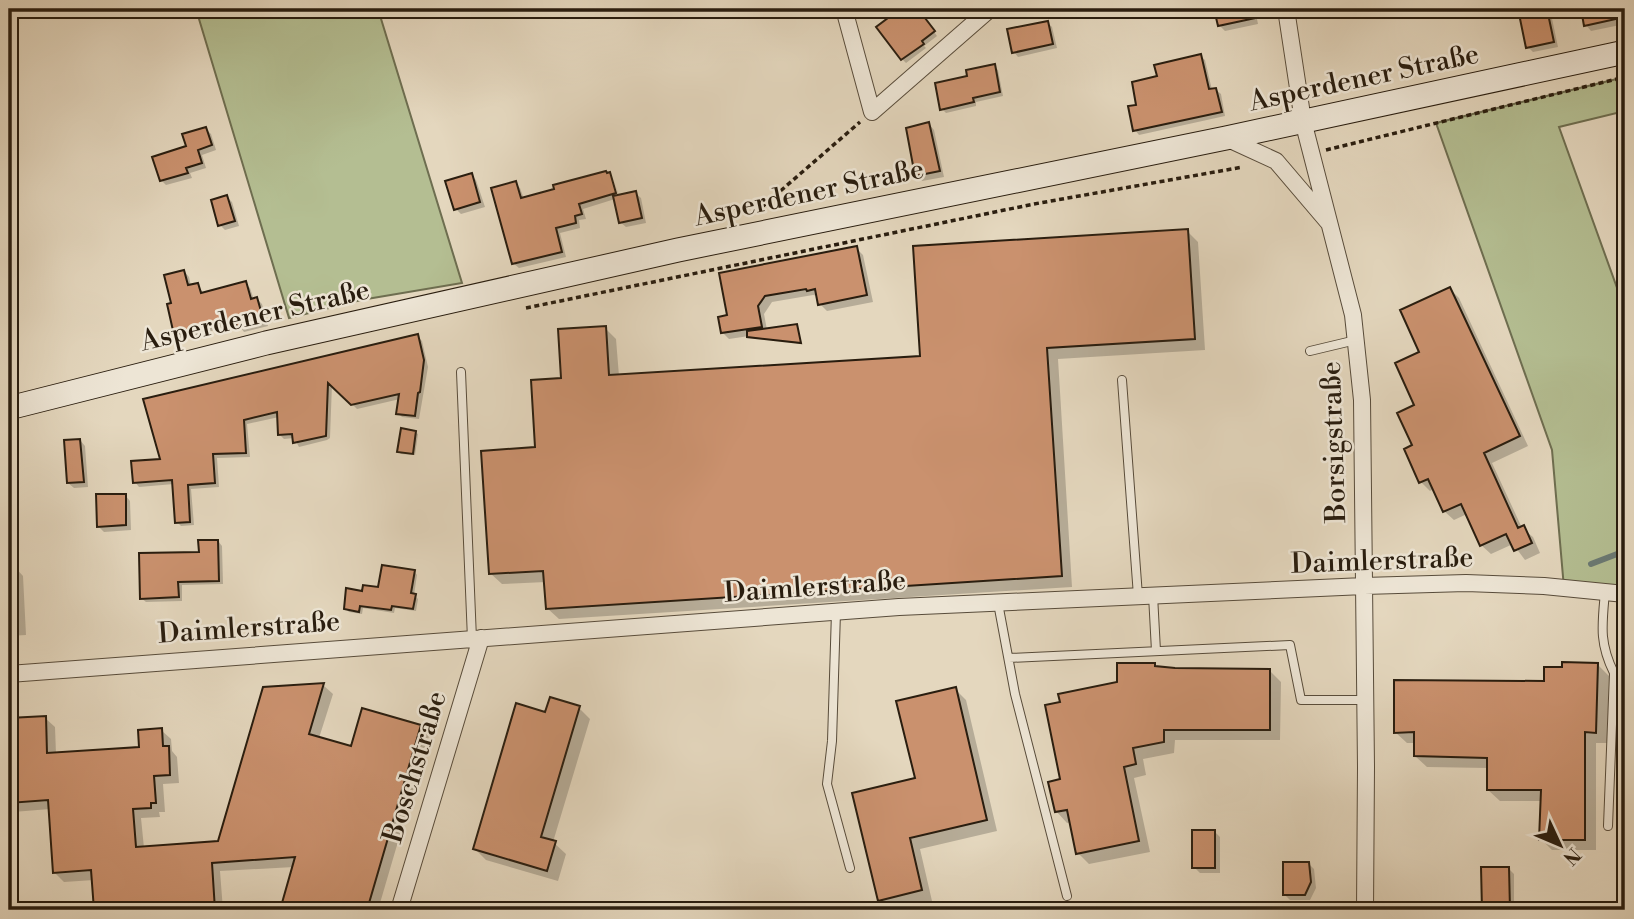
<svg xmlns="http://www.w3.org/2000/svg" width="1634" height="919" font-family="'Libre Bodoni',serif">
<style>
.green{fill:#b4be92;stroke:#6e6e50;stroke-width:2}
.shadow{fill:#0003}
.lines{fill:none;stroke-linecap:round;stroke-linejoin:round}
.stream{stroke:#6b7a74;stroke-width:6}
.building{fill:#ca916e;stroke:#291d0f;stroke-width:2}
.lane-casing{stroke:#584c3b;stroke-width:10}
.street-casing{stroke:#584c3b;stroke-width:18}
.secondary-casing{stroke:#291d0f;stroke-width:25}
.path{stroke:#291d0f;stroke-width:3.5;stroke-dasharray:5 3.5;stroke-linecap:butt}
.lane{stroke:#ede5d5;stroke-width:8}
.street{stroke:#ede5d5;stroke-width:16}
.secondary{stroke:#ede5d5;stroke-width:23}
.labels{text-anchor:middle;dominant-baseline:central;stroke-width:5;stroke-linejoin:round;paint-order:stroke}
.street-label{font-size:28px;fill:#291d0f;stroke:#ede5d5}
</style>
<rect width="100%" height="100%" fill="#e4d7be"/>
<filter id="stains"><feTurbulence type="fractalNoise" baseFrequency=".00286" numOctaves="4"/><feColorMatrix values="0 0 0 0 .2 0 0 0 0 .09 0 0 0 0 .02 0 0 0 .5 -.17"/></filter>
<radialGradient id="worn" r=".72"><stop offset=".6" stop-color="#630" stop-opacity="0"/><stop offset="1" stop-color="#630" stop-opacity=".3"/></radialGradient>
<path class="green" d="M196,9H378L462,283L361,300L289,318Z
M1625,77V111L1559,127L1625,310V594L1564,588L1552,450L1436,123Z"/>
<path class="shadow" d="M886,9H918L937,36L924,46L926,48L906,63L902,59L891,18Z
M1216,9H1255L1258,24L1225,31L1219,25Z
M1520,9H1550L1558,47L1533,52L1528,47Z
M1583,9H1625V24L1591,31L1586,25Z
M1048,23L1052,27L1057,48L1018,57L1014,52Z
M1200,56L1205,60L1212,90H1216L1221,94L1225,116L1139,135L1135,130L1138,106L1159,78Z
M994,66L998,70L1003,96L976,102V106L946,113L942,109L969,77Z
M929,124L934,130L944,177L922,181L917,175Z
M206,129L211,134L216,150L202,155L206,168L190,173L192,178L166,185L161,180Z
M471,175L476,180L485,207L461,214L456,209Z
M609,175L617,202L620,201L613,178L619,196L635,193L641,198L646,223L626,227L620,222L615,199L583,209L586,219L579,220L580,228L560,233L566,257L519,268L513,263L515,183L520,188L524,199Z
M227,197L232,202L239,226L225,230L220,225Z
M1187,231L1198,242L1205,350L1058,359L1072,587L559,619L547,608L546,582L502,584L490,573L563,379L605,328L616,339L619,376L922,357Z
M856,248L863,255L873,302L827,311L820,304L818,296L813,295L772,302L764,314L767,330L797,326L802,344L749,336L729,339L723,333L729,317L721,274Z
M184,271L189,277L191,286L198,285L204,294L245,283L250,288L254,300L257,299L262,304L268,326L244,332L238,324L181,339L176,334L173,305Z
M1450,289L1459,298L1528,446L1492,463L1522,528L1533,537L1540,553L1525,560L1513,544L1491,554L1481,545L1467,514L1454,520L1444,511L1434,489L1430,491L1421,482L1415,446L1422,352Z
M417,336L422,341L428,367L419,419L402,417L398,413L400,399L357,409L332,384L330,438L327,440L299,447L294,438L284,439L279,434V417L247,424L250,457L217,458L219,487L191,489L194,525L181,526L177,522L174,484L139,487L135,482L162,461L145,400Z
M415,432L418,434L415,455L401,454L399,452Z
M80,440L85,446L88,487L74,488L68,483Z
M125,495L130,501L131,530L104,532L98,526Z
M218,541L222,546L223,584L182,585V601L146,602L141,598Z
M9,564H12L23,576L26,635L9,636Z
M414,571L417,575L414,595L418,599L416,611L395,608L394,613L363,608L362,614L349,612L346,609L363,593L380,589Z
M1597,664L1609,676L1607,743H1596V850H1552L1541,839L1542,801H1500L1488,790V768L1427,767L1415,756V743H1407L1395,732Z
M1154,665L1158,668L1269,670L1281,682L1280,740H1175L1174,753L1143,759L1146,775L1134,778L1150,852L1089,864L1078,853L1071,822L1067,823L1056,811L1063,780L1062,703L1119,683Z
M323,685L333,694L319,738L352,748L420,726L429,736L378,910H282L294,867L220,871L223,910H95L94,880L64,882L54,872L50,809L13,812L9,808V720L45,718L55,727L56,754L140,749L161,730L171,739L172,751L177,757L179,783L163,784L165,812H159L160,817L141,818L144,848L219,843L264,689Z
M955,689L966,700L997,831L920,849L932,901L890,910L880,900L917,779Z
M579,708L590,719L553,842L566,854L558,881L486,860L475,849L547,714Z
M1215,832L1220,837V873H1200L1194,867Z
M1309,864L1314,869L1316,888L1310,900H1290L1285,895Z
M1508,868L1514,874V910H1484L1483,869Z
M53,903L60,910H9V906Z"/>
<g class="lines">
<path class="stream" d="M1591,564L1625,551"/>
</g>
<path class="building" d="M900,9H918L935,31L922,41L924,44L901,60L876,27Z
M1214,9H1265V16L1218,26Z
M1518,9H1547L1554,42L1526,48Z
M1581,9H1625V17L1584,26Z
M1048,21L1053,44L1012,53L1007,29Z
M1201,54L1209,89L1216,88L1222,112L1133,131L1128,106L1136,105L1132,82L1157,76L1154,65Z
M995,64L1000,92L973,98L974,102L940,110L935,83L967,76L966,70Z
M929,122L940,171L915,176L906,128Z
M206,127L212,145L198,150L202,163L186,168L188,173L160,181L152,157L186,146L182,134Z
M606,171L607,173L610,172L616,193L579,204L582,214L575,216L576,223L556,228L562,252L512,264L491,188L516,181L521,198L554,189L553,185Z
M472,173L480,202L454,210L445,181Z
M636,191L642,218L619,223L613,196Z
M227,195L235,221L218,226L211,200Z
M1188,229L1195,339L1047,348L1062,576L546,609L543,571L489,574L481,451L535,447L531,380L561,378L558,329L606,326L609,375L920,356L913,246Z
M857,246L867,295L818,305L815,289L807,291L806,289L765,296L758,306L762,327L721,333L718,317L727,315L719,273Z
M184,270L188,285L198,283L201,293L246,281L251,299L257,297L264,322L237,328L235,319L174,335L167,304L171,303L164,275Z
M1450,287L1520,436L1484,453L1518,528L1524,525L1532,543L1514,551L1506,534L1480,546L1461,504L1443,512L1428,479L1419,483L1404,449L1412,445L1397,413L1414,405L1395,363L1419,352L1400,310Z
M797,324L801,343L747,337V331Z
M418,334L424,360L420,392L418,393L415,416L396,414L399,394L351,405L328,383L326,436L293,443L292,434L278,435L277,412L244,420L246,453L213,454L215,483L188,485L190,522L175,523L172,480L133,483L131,461L160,459L143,399Z
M401,428L416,431L413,454L397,452Z
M80,439L84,482L67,483L64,440Z
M96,494H126V525L97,527Z
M198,540H218L219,581L178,582L179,597L140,599L139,553L199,552Z
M382,565L415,570L411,593L416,594L413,609L392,606L391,610L360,606L359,612L344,609L346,588L362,591L363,585L378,587Z
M1562,662L1598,663L1596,733L1585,732V840H1539L1541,790H1487V758L1414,756V732L1394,733V680L1544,681V667H1562Z
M1117,663H1155V666L1175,668L1270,669V730H1164V742L1133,748L1136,764L1124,767L1139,841L1076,854L1067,810L1055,812L1048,782L1060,779L1045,705L1060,702L1058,694L1117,682Z
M324,683L309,734L351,746L362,708L421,725L367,910H280L295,857L212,863L215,910H94L91,870L53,873L48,800L9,803V718L46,716L47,753L139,747L138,730L162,728L163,746H169L170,775L154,776L156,803H151V808L133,809L136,847L218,841L263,687Z
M956,687L987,820L910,838L922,890L878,901L852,793L915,778L896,701Z
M550,697L580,706L541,837L556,841L547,871L473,849L516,703L545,712Z
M1192,830H1215V868H1192Z
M1283,862H1309L1311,882L1305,895H1283Z
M1481,867H1509L1510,910H1482Z"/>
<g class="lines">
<g class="lane-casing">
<path id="lane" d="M1310,351L1356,340
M461,372L472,639
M1122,380L1138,596
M1605,592C1602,625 1599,643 1614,673L1608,826
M1153,595L1156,651
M998,603L1015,694L1067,896
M836,612L832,741L827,784L850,868
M1009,658L1290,645L1301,700H1366"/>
</g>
<g class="street-casing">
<path id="street" d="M844,9L872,112L990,9
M1286,9L1303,121L1353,315L1362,400L1366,767L1365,910
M1226,138L1276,161L1328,222
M9,674L899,607L1364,586L1466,583L1544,586L1625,594
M399,910L481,638"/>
</g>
<g class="secondary-casing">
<path id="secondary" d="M9,408L266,343L678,250L1226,138L1625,52"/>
</g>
<path class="path" d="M1326,150L1625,77
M755,213L860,122
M526,308L1034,204L1243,167"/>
<use href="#lane" class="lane"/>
<use href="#street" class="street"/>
<use href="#secondary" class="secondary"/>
</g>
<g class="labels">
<g class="street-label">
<text transform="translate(1364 78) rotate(-12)">Asperdener Straße</text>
<text transform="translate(809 193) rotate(-12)">Asperdener Straße</text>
<text transform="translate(255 316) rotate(-13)">Asperdener Straße</text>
<text transform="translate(1334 442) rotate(-92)">Borsigstraße</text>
<text transform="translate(1382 561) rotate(-2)">Daimlerstraße</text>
<text transform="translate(815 587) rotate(-4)">Daimlerstraße</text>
<text transform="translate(249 628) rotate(-4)">Daimlerstraße</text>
<text transform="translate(415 767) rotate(-73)">Boschstraße</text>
</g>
</g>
<rect width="1634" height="919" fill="none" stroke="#e4d7be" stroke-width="35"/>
<rect x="10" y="10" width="1613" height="898" fill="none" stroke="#291d0f" stroke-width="3.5"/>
<rect x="18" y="18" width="1599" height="884" fill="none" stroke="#291d0f" stroke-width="2"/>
<g transform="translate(1560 845) rotate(134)" stroke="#ede5d5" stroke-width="5" paint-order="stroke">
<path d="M0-5L12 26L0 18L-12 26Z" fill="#291d0f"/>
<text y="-10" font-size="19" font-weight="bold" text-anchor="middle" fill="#291d0f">N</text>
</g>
<rect width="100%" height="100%" filter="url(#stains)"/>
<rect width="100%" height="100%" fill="url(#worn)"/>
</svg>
